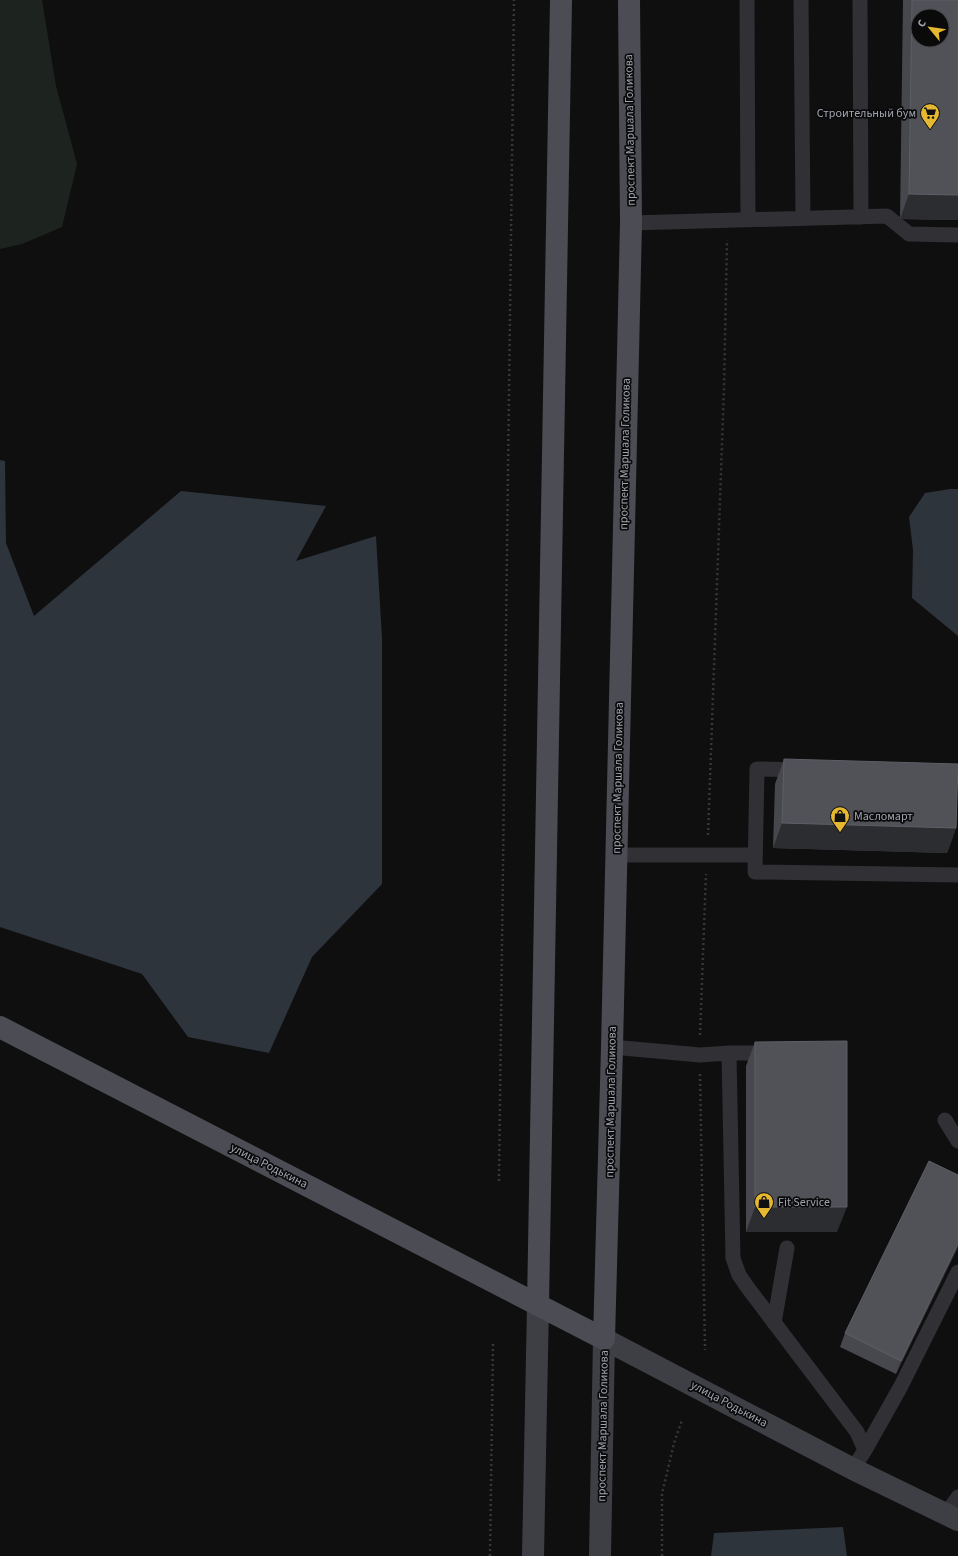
<svg xmlns="http://www.w3.org/2000/svg" width="958" height="1556" font-family="'Source Sans 3',sans-serif">
<style>
.green{fill:#1d241f}
.water{fill:#2d343c}
.lines{fill:none;stroke-linecap:round;stroke-linejoin:round}
.path{stroke:#36373c;stroke-width:2.5;stroke-dasharray:2 3;stroke-linecap:butt}
.service{stroke:#303035;stroke-width:15}
.secondary{stroke:#3e3f45;stroke-width:22}
.primary{stroke:#4c4d54;stroke-width:22}
.wall{fill:#47484d}
.shaded-wall{fill:#2c2d30}
.building{fill:#505258;stroke:#5d5f66;fill-rule:evenodd}
.labels{text-anchor:middle;dominant-baseline:central;stroke-width:3.5;stroke-linejoin:round;paint-order:stroke}
.poi-label{font-size:12px;fill:#a1a4b0;stroke:#0a0a0b;text-anchor:start}
.street-label{font-size:12px;fill:#a1a4b0;stroke:#0a0a0b}
</style>
<rect width="100%" height="100%" fill="#0f0f10"/>
<path class="green" d="M0,0H42L56,86L77,164L62,227L22,244L0,249Z"/>
<path class="water" d="M0,460L5,461L6,543L34,616L181,491L326,506L296,561L376,536L382,638V884L312,957L269,1053L188,1037L142,974L0,927Z
M950,489H958V636L912,598L913,550L909,517L925,493Z
M843,1527L847,1556H711L714,1533Z"/>
<g class="lines">
<path class="path" d="M708,835L724,388L727,240
M700,1035L706,874
M700,1074L705,1350
M499,1181L514,0
M490,1556L493,1344
M662,1556V1494L674,1443L682,1420"/>
<path class="service" d="M747,0L748,219
M801,0L803,218
M860,0L861,217
M631,223L887,216L909,234L958,235
M799,770L757,769L755,872L958,875
M617,855H755
M612,1047L700,1055L729,1053
M770,1053H729L733,1258L739,1275L748,1288L857,1432L865,1450L853,1469
M945,1120L958,1141
M774,1323L787,1248
M865,1450L901,1386L958,1272
M946,1514L958,1497"/>
<path class="secondary" d="M533,1556L538,1305
M600,1556L604,1339L853,1469L958,1520"/>
<path class="primary" d="M0,1027L604,1339L612,1047L631,223L629,0
M538,1305L561,0"/>
</g>
<path class="wall" d="M903,0H958V220L900,219Z
M784,759L956,828L947,853L773,848L775,784Z
M755,1042L837,1232H746V1066Z
M958,1247L896,1374L840,1347L845,1333Z"/>
<path class="shaded-wall" d="M909,194L958,195V220L900,219Z
M782,823L956,828L947,853L773,848Z
M755,1207H847L837,1232H746Z
M958,1244V1247L896,1374L901,1361Z"/>
<path class="building" d="M912,0H958V195L909,194ZM918,16H942V40H918Z
M784,759L958,764L956,828L782,823Z
M847,1041V1207H755V1042Z
M929,1161L958,1175V1244L901,1361L845,1333Z"/>
<defs>
<g id="supermarket-pin" transform="scale(1)"><path d="M0 17L-7.5 6A9.5 9.5 0 1 1 7.5 6Z" fill="#e6b831" stroke="#0a0a0b"/><path d="M-6-5.5h2.5l.6 2H6L4.5 2H-2.5L-4.4-4H-6ZM-1.5 3.2a1.3 1.3 0 1 0 .1 0ZM3 3.2a1.3 1.3 0 1 0 .1 0Z" fill="#111"/></g>
<g id="shop-pin" transform="scale(1)"><path d="M0 17L-7.5 6A9.5 9.5 0 1 1 7.5 6Z" fill="#e6b831" stroke="#0a0a0b"/><path d="M-5-2.5h2.3a2.7 3.5 0 0 1 5.4 0H5L5.5 6h-11ZM-1.5-2.5h3a1.5 2.3 0 0 0-3 0Z" fill="#111"/></g>
</defs>
<g fill-rule="evenodd">
<use href="#supermarket-pin" x="930" y="113"/>
<use href="#shop-pin" x="840" y="816"/>
<use href="#shop-pin" x="764" y="1202"/>
</g>
<g class="labels">
<g class="poi-label">
<text x="916" y="113" text-anchor="end">Строительный бум</text>
<text x="854" y="816">Масломарт</text>
<text x="778" y="1202">Fit Service</text>
</g>
<g class="street-label">
<text transform="translate(630 130) rotate(-91)">проспект Маршала Голикова</text>
<text transform="translate(625 454) rotate(-89)">проспект Маршала Голикова</text>
<text transform="translate(618 778) rotate(-89)">проспект Маршала Голикова</text>
<text transform="translate(611 1102) rotate(-89)">проспект Маршала Голикова</text>
<text transform="translate(269 1166) rotate(27)">улица Родькина</text>
<text transform="translate(729 1404) rotate(28)">улица Родькина</text>
<text transform="translate(603 1426) rotate(-89)">проспект Маршала Голикова</text>
</g>
</g>
<g transform="translate(930 28) rotate(299)"><circle r="19" fill="#0a0a0b" stroke="#46484d"/>
<path d="M0-3L7 15L0 10L-7 15Z" fill="#e6b831"/>
<text y="-6" font-size="11" font-weight="bold" text-anchor="middle" fill="#a1a4b0">С</text>
</g>
</svg>
